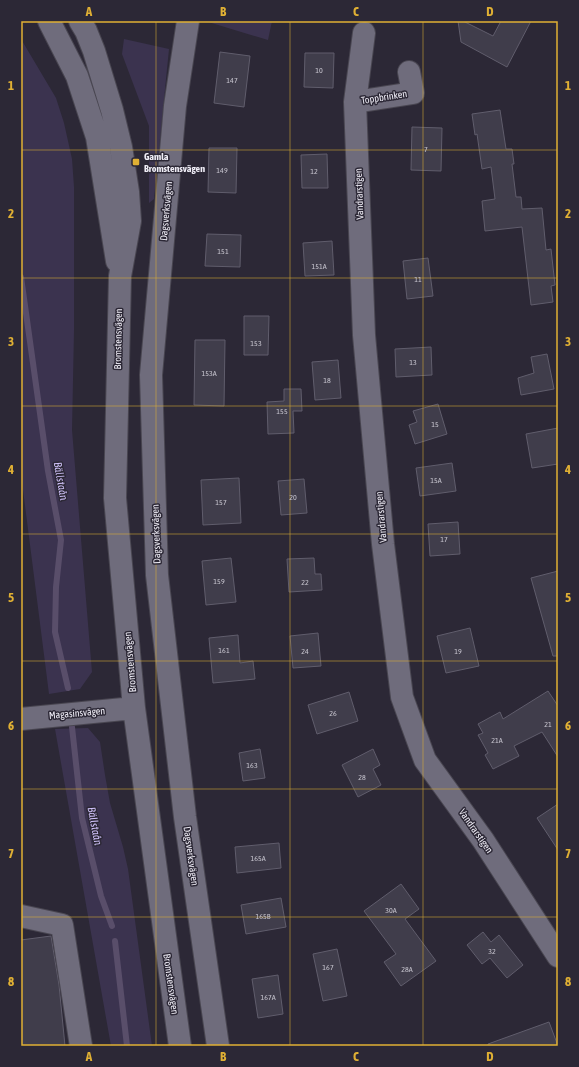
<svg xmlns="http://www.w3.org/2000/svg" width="579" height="1067" font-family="'Asap Condensed',sans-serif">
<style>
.green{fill:#3b334f}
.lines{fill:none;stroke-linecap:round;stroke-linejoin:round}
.stream{stroke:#594e6a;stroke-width:6}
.building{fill:#403d4b;stroke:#605d6c}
.minor-casing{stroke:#494651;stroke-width:24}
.minor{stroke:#6f6c7c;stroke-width:22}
.grid{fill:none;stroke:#e0b034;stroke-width:1;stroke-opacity:0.55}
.poi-dot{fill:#e0b034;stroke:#2c2836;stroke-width:1.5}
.labels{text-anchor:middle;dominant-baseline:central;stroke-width:3;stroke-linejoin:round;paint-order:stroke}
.number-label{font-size:8px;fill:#c4c2cc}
.street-label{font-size:10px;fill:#f0eef7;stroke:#2c2836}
.poi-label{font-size:10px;font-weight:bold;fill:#f0eef7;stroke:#2c2836;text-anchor:start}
.water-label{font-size:11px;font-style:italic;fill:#d1c3fb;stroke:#2c2836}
.neatline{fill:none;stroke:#e0b034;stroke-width:1.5}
.grid-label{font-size:13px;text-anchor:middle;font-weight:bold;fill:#e0b034}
</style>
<rect width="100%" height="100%" fill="#2c2836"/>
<path class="green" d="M205,21H272L268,40Z
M21,39L56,98L64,123L72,159L74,187V330L72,430L92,672L80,689L49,694L21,474Z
M124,39L169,49L154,199L149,203V126L122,54Z
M88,728L100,742L105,775L110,803L123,847L128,869L152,1046H111L55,729Z"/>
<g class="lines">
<path class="stream" d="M21,277L48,471L61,540L56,587L55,632L68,688
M72,727L82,818L101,896L112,926
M115,941L127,1046"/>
</g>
<path class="building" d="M458,21H463L493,36L501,21H531L507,67L461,42Z
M220,52L250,56L244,107L214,103Z
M305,53H334L333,88L304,87Z
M500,110L506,149H512L514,164H512L516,197H521L522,209L542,208L546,250L551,249L555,285L551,286L553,302L531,305L522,227L485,231L482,201L495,199L491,167L482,169L477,134L475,135L472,114Z
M412,127L442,128L441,171L411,170Z
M209,148H237L236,193L208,192Z
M327,154L328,188H302L301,155Z
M207,234L241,235L240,267L205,266Z
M332,241L334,275L305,276L303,243Z
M428,258L433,296L407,299L403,261Z
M244,316H269L268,355H244Z
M195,340H225L224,406L194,405Z
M431,347L432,375L396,377L395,349Z
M547,354L554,389L521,395L518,378L534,373L531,357Z
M338,360L341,398L315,400L312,362Z
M284,389H301L302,411H293L294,433L268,434L267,402L284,401Z
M438,404L447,434L415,444L409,425L417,422L413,411Z
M558,428V464L532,468L526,434Z
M452,463L456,491L420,496L416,468Z
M239,478L241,523L203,525L201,480Z
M304,479L307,513L281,515L278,481Z
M458,522L460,554L430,556L428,524Z
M231,558L236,602L206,605L202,561Z
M314,558L315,574H321L322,590L289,592L287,559Z
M558,571V656H553L531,578Z
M470,628L479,666L446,673L437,636Z
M318,633L321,666L293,668L290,636Z
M238,635L240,663L253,661L255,679L213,683L209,638Z
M548,691L558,706V757L542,732L514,746L519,756L493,769L485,755L488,753L478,735L483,733L478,724L500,712L503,719Z
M349,692L358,721L317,734L308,705Z
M260,749L265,778L243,781L239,753Z
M373,749L380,765L373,769L381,785L358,797L342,765Z
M558,804V850L537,818Z
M279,843L281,868L237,873L235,847Z
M401,884L419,909L405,919L436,961L401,986L384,962L396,954L364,911Z
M281,898L286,927L246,934L241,905Z
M483,932L491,942L499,935L523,965L507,978L490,958L482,964L467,945Z
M51,936L59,985L65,1046H21V940Z
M337,949L347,996L323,1001L313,954Z
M278,975L283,1014L258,1018L252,979Z
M549,1022L558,1046H488V1044Z"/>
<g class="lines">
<g class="minor-casing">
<path id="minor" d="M49,21L77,76L97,137L117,261
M80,21L86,31L94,51L112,110L121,147L128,192L130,221L120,276L115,498L134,708L180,1046
M188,21L175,106L151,375L157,575L185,817L218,1046
M364,33L355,102L364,335L383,544L402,697L425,760L483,840L558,956
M355,102L413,93L409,72
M21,719L134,708
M21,916L62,925L81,1046"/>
</g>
<use href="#minor" class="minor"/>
</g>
<path class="grid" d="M156,21V1046M290,21V1046M423,21V1046M21,150H558M21,278H558M21,406H558M21,534H558M21,661H558M21,789H558M21,917H558"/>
<rect class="poi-dot" x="132" y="158" width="8" height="8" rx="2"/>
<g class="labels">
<g class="number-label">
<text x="319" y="70">10</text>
<text x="232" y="80">147</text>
<text x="426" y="149">7</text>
<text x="222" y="170">149</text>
<text x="314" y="171">12</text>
<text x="223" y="251">151</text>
<text x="319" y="266">151A</text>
<text x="418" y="279">11</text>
<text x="256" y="343">153</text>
<text x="413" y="362">13</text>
<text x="209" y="373">153A</text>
<text x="327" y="380">18</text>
<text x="282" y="411">155</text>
<text x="435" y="424">15</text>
<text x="436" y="480">15A</text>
<text x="293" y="497">20</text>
<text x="221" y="502">157</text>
<text x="444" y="539">17</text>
<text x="219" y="581">159</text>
<text x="305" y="582">22</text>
<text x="224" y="650">161</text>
<text x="305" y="651">24</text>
<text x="458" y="651">19</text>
<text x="333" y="713">26</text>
<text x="548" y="724">21</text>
<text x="497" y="740">21A</text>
<text x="252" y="765">163</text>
<text x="362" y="777">28</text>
<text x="258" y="858">165A</text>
<text x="391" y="910">30A</text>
<text x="263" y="916">165B</text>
<text x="492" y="951">32</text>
<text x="328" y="967">167</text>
<text x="407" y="969">28A</text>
<text x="268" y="997">167A</text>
</g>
<g class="street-label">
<text transform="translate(384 97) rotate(-9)">Toppbrinken</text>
<text transform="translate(359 194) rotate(-92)">Vandrarstigen</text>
<text transform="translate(166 211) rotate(-85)">Dagsverksvägen</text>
<text transform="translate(118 339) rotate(-89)">Bromstensvägen</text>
<text transform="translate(381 517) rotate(-95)">Vandrarstigen</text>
<text transform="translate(156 534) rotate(-92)">Dagsverksvägen</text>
<text transform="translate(130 662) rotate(-95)">Bromstensvägen</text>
<text transform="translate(77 713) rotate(-5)">Magasinsvägen</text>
<text transform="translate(476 831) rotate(55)">Vandrarstigen</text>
<text transform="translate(191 856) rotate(82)">Dagsverksvägen</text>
<text transform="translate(171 984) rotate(82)">Bromstensvägen</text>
</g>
<g class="poi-label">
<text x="144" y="156">Gamla<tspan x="144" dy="12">Bromstensvägen</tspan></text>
</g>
<g class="water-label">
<text transform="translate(61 481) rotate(80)">Bällstaån</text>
<text transform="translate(95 826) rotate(79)">Bällstaån</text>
</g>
</g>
<rect width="579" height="1067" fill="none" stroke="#2c2836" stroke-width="44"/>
<rect x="22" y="22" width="535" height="1023" class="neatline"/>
<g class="grid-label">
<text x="89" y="16">A</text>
<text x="223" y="16">B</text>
<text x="356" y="16">C</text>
<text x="490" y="16">D</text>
<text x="11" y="90">1</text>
<text x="568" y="90">1</text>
<text x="11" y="218">2</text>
<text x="568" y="218">2</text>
<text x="11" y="346">3</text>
<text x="568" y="346">3</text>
<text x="11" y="474">4</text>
<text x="568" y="474">4</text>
<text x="11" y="602">5</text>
<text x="568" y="602">5</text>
<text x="11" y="730">6</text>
<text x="568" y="730">6</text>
<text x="11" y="858">7</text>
<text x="568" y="858">7</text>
<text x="11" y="986">8</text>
<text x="568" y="986">8</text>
<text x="89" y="1061">A</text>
<text x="223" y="1061">B</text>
<text x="356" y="1061">C</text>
<text x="490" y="1061">D</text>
</g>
</svg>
